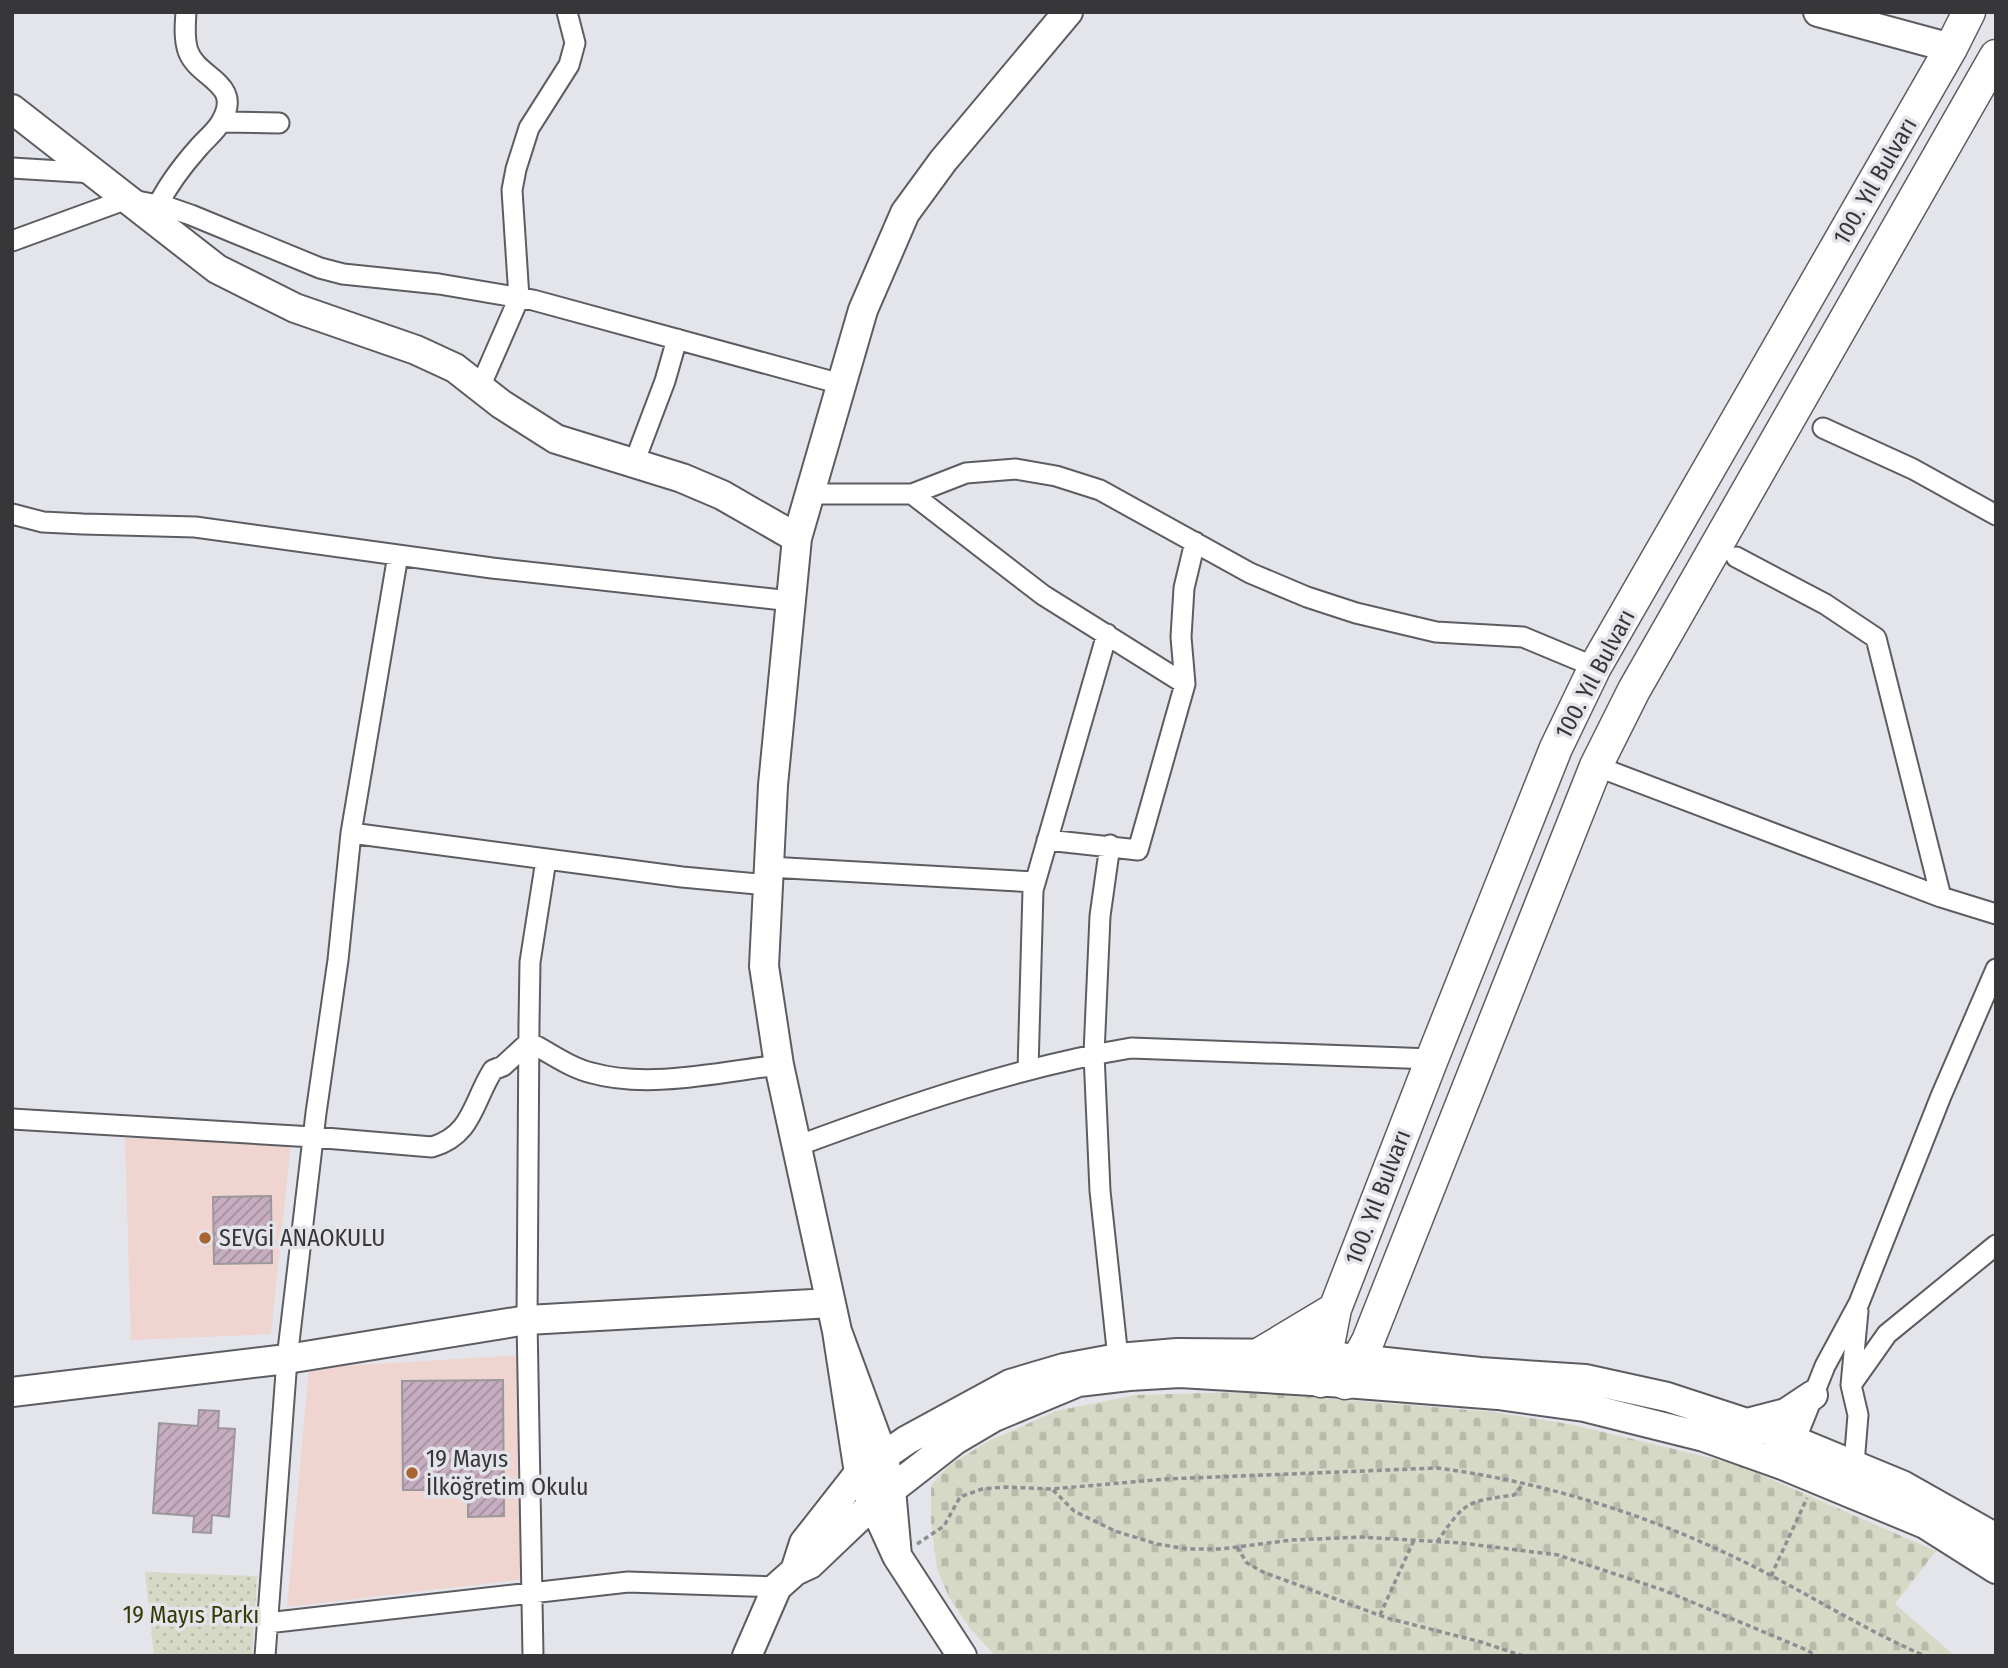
<svg xmlns="http://www.w3.org/2000/svg" width="2008" height="1668" font-family="'Fira Sans Condensed',sans-serif">
<style>
.education{fill:#efd4d0}
.cemetery{fill:url(#cemetery-stones)}
.park{fill:url(#park-dots)}
.building{fill:url(#building-hatch);stroke:#9c979b;stroke-width:2}
.lines{fill:none;stroke-linecap:round;stroke-linejoin:round}
.street-casing{stroke:#5c5d62;stroke-width:23}
.secondary-casing{stroke:#5c5d62;stroke-width:32}
.primary-casing{stroke:#5c5d62;stroke-width:35}
.path{stroke:#8e8f93;stroke-width:3.5;stroke-dasharray:5 3.5;stroke-linecap:butt}
.street{stroke:#fff;stroke-width:19}
.secondary{stroke:#fff;stroke-width:28}
.primary{stroke:#fff;stroke-width:32}
.poi-dot{fill:#a86533;stroke:#e3e5ea;stroke-width:2.5}
.labels{text-anchor:middle;dominant-baseline:central;stroke-width:7;stroke-linejoin:round;paint-order:stroke}
.street-label{font-size:24px;fill:#37373a;stroke:#e3e5ea}
.poi-label{font-size:24px;fill:#37373a;stroke:#e3e5ea;text-anchor:start}
.park-label{font-size:24px;fill:#373a06;stroke:#e3e5ea}
</style>
<defs>
<pattern id="cemetery-stones" width="16" height="16" patternUnits="userSpaceOnUse" patternTransform="scale(1.75)"><rect width="16" height="16" fill="#d6d9c5"/><path d="M2 7V4a2 2 0 0 1 4 0v3zM10 15v-3a2 2 0 0 1 4 0v3z" fill="#b8bbaa"/></pattern>
<pattern id="park-dots" width="8" height="8" patternUnits="userSpaceOnUse" patternTransform="scale(1.75)"><rect width="8" height="8" fill="#d6d9c5"/><path d="M2 2h.1M6 6h.1" fill="none" stroke="#b8bbaa" stroke-width="1.8" stroke-linecap="round"/></pattern>
<pattern id="building-hatch" width="6" height="6" patternUnits="userSpaceOnUse" patternTransform="scale(1.75)"><rect width="6" height="6" fill="#c7adc0"/><path d="M-1 1l2-2M0 6l6-6M5 7l2-2" fill="none" stroke="#a28e9d"/></pattern>
</defs>
<rect width="100%" height="100%" fill="#e3e5ea"/>
<path class="education" d="M125,1138L291,1142L271,1334L131,1340Z
M522,1355L525,1579L287,1607L309,1368Z"/>
<path class="cemetery" d="M1247,1392L1493,1412L1574,1425L1736,1464L1936,1551L1895,1604L1955,1656H995L969,1627L949,1597L937,1569L931,1522V1486L948,1466L989,1441L1056,1411L1135,1395Z"/>
<path class="park" d="M145,1572L257,1576L252,1656H154Z"/>
<path class="building" d="M271,1196L272,1263L214,1264L213,1197Z
M503,1380L504,1516L468,1517V1490H403L402,1381Z
M199,1410L219,1411L218,1428L235,1429L229,1517L212,1515L211,1533L193,1532L194,1516L153,1513L159,1423L198,1426Z"/>
<g class="lines">
<g class="street-casing">
<path id="street" d="M221,122L279,123
M12,168L94,173
M158,205C169,183 183,165 199,147C206,139 216,131 221,122C244,83 198,79 188,51C184,39 185,25 186,12
M12,241L127,199L168,207L191,215L320,268L343,274L439,284L533,300L841,384
M480,387L519,298L512,190L516,169L529,128L569,65L575,43L567,12
M1823,428L1913,469L1996,515
M634,463L665,381L677,339
M809,494H912L966,473L1016,469L1056,476L1100,490L1250,573L1307,597L1356,613L1436,632L1523,637L1595,667
M912,494L1043,595L1185,684
M12,514L43,522L83,524L195,527L492,568L791,601
M1736,557L1825,604L1876,638L1941,897
M1596,766L1941,897L1996,914
M351,833L682,877L768,885
M1047,840L1138,850L1185,684L1181,637L1184,588L1195,542
M1110,845L1100,916L1094,1054L1100,1191L1118,1358
M769,867L1035,882
M1028,1070L1033,890L1107,634
M12,1119L313,1137L432,1147C473,1135 473,1101 493,1070L503,1066L529,1042C549,1052 570,1068 592,1073C648,1089 721,1072 779,1065
M797,1146C905,1106 1017,1067 1131,1048L1432,1059
M1851,1385L1887,1334L1996,1245
M1791,1451L1825,1366L1859,1303L1941,1096L1996,969
M1849,1474L1854,1464L1858,1415L1851,1385L1858,1311
M267,1623L628,1582L777,1587
M265,1656L287,1359L316,1113L338,960L351,833L398,555
M533,1656L527,1320L529,1023L530,962L546,860"/>
</g>
<g class="secondary-casing">
<path id="secondary" d="M1818,12L1951,48
M12,109L217,269L295,308L416,350L455,368L501,404L556,439L682,478L722,495L797,538
M837,1331L779,1065L764,966L773,785L797,538L863,310L905,213L943,161L1068,12
M837,1331L883,1456L891,1489L897,1556L859,1473Z
M12,1392L287,1359L527,1320L831,1303
M1747,1423L1786,1413L1813,1395
M897,1556L962,1656
M795,1571L804,1543L859,1473L907,1440L1010,1384L1064,1368L1118,1358L1177,1353L1310,1354L1480,1372L1585,1379L1667,1397L1771,1431L1902,1485L1996,1538
M747,1656L777,1587L795,1571L810,1564L873,1504L955,1440L994,1417L1078,1382L1129,1376L1180,1373L1345,1383L1498,1395L1584,1407L1704,1437L1785,1466L1925,1524L1996,1569"/>
</g>
<g class="primary-casing">
<path id="primary" d="M1260,1354L1335,1309
M1321,1381L1335,1309L1432,1059L1556,748L1595,667L1951,48L1969,12
M1345,1383L1368,1341L1596,766L1634,690L1996,56"/>
</g>
<path class="path" d="M1053,1490L1074,1511L1115,1531L1157,1544L1188,1549H1221L1292,1540L1360,1537L1461,1543L1558,1555L1663,1590L1807,1650L1816,1656
M1437,1542C1466,1500 1466,1502 1514,1495L1523,1484
M917,1544L944,1526L960,1497L982,1489L1005,1487L1052,1489L1166,1479L1437,1468C1538,1481 1640,1512 1732,1556C1798,1587 1858,1627 1925,1656
M1237,1547L1247,1563L1263,1572L1387,1618L1481,1642L1523,1656
M1771,1576L1807,1498
M1380,1615L1414,1540"/>
<use href="#street" class="street"/>
<use href="#secondary" class="secondary"/>
<use href="#primary" class="primary"/>
</g>
<g class="poi-dot">
<circle cx="205" cy="1238" r="7"/>
<circle cx="412" cy="1473" r="7"/>
</g>
<g class="labels">
<g class="street-label">
<text transform="translate(1875 181) rotate(-60)">100. Yıl Bulvarı</text>
<text transform="translate(1595 674) rotate(-62)">100. Yıl Bulvarı</text>
<text transform="translate(1378 1197) rotate(-69)">100. Yıl Bulvarı</text>
</g>
<g class="poi-label">
<text x="219" y="1238">SEVGİ ANAOKULU</text>
<text x="426" y="1459">19 Mayıs<tspan x="426" dy="28">İlköğretim Okulu</tspan></text>
</g>
<g class="park-label">
<text x="191" y="1615">19 Mayıs Parkı</text>
</g>
</g>
<rect width="2008" height="1668" fill="none" stroke="#37373a" stroke-width="28"/>
</svg>
